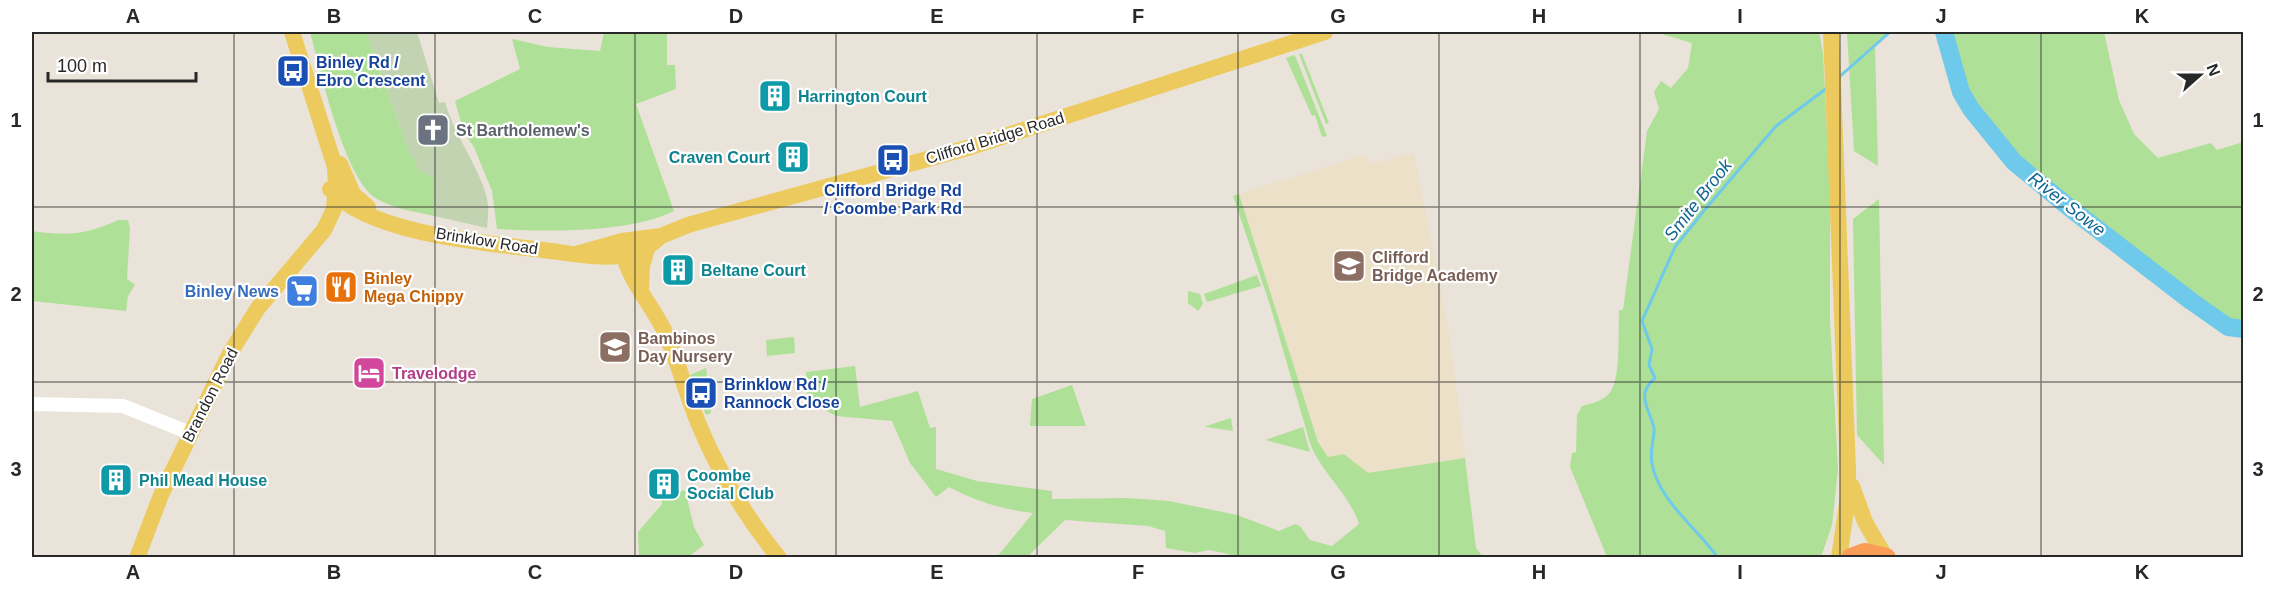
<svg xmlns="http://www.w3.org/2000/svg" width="2275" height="589" font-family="Helvetica,sans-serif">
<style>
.education{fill:#ece0c9}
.green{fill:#afe097}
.cemetery{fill:#c2d3b1}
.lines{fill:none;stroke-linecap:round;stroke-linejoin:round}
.stream{stroke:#6ec9ea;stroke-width:3}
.river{stroke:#6ec9ea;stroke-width:18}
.minor{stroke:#fff;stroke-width:14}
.major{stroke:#ecca5d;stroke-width:16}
.highway{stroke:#f99c56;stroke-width:20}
.grid{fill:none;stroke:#282828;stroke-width:1.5;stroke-opacity:0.55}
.labels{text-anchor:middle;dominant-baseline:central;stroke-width:4.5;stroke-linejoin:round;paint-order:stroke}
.transit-label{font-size:16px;font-weight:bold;fill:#164399;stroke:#fff;text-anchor:start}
.culture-label{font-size:16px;font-weight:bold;fill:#0d838f;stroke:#fff;text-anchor:start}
.worship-label{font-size:16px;font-weight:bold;fill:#5b616d;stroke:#fff;text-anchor:start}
.street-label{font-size:16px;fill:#282828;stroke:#fff}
.education-label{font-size:16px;font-weight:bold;fill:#785e54;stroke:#fff;text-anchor:start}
.food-label{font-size:16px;font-weight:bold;fill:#c56008;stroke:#fff;text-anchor:start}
.shop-label{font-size:16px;font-weight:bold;fill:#366cbe;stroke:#fff;text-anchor:end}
.hotel-label{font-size:16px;font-weight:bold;fill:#b23c85;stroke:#fff;text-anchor:start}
.water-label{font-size:18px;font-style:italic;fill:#116692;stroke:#fff}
.neatline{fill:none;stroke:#282828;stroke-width:2}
.grid-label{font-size:20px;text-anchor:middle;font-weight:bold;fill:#282828}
</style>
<rect width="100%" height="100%" fill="#eae3d9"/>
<path class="education" d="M1414,153L1450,338L1467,471L1352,491L1318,442L1239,194L1363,155L1373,163Z"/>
<path class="green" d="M310,32H366L409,151L434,177V216C414,211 391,209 374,197C344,175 320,70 310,32Z
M604,32H667V65H675L676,89L636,104L674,211C631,233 545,232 497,229L492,191L474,147L464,133L455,101L520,69L512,39L548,47L600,51Z
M1655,32H1819L1823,53L1830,194V319L1838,469L1832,525L1821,557H1607L1570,467L1572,453L1576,452L1577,415L1582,406C1593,403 1604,401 1611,391C1621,375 1618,330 1619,310H1623L1647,131L1659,109L1654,92L1661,81L1671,88L1688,68L1692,43Z
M1847,32H1890L1875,44L1878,166L1854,151Z
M1944,32H2104L2119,100L2134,134L2158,158L2211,143L2217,150L2243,142V337L2194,309L2109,246L2006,164L1961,92Z
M1299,54H1302L1329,123L1326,124Z
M1294,55L1296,58L1327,136L1322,137L1315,115L1312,116L1286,58Z
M1239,194L1318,442L1328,457L1344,454L1368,473L1465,458L1476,548L1483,557H1230L1229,554L1209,550L1195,553L1166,548L1165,531L1148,526L1065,520L1027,557H997L1033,513C1002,509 977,502 949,487L936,497L910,463L892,421L836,416L807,400L806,372L855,366L860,407L918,391L930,428L936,427V469L977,481L1052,491V499L1127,498L1169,501L1237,515L1279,531L1295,524L1300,526L1310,540L1332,546L1359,524C1349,493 1321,473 1310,443L1270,305L1233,196Z
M1879,199L1884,465L1857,435L1853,219Z
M118,220H128L130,228L127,279L135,285L128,296L126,311L32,301V231C66,236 86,235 118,220Z
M1257,275L1261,286L1207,302L1204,294Z
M1188,291L1200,294L1203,304L1198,311L1188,303Z
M794,337L795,353L767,356L766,340Z
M706,368L711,413L706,415L690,375Z
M1072,385L1086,426H1030L1032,399Z
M1231,418L1233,431L1206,427V426Z
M1303,427L1310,452L1265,440L1268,439Z
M685,490L694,527L704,545L688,557H639L638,532L662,504L661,496Z"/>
<path class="cemetery" d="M366,32H417L439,103L445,102C454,135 481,170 487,199C489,208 488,218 487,228L434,216V177L420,172L409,151Z"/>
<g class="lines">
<path class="stream" d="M1838,78L1890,32
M1718,558C1697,528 1659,501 1652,464C1649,450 1655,437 1654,428C1649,407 1635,395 1655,378L1649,365L1652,349L1642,321L1675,247L1702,213L1776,126L1827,88"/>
<path class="river" d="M1944,32L1961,92L1971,109L2014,162L2070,208L2191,301L2228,327L2244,329"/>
<path class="minor" d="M32,404L123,406L190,433"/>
<path class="major" d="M1831,32L1848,470V497L1839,558
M340,164L353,194L368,207
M330,189C368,234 487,243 543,250C569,253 601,260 626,255C642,252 650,246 661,236
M622,245C625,276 650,302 664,330C678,360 686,394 699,425C719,473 746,517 779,558
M576,254L622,241L661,236L688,225L971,147L1325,32
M641,290L642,266L647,249
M1852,486L1865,522L1886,558
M137,558L161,495L230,353L258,308L324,230L334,209L336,185L335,167L292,32"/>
<path class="highway" d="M1851,558L1865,553L1886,558"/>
</g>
<path class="grid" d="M234,32V558M435,32V558M635,32V558M836,32V558M1037,32V558M1238,32V558M1439,32V558M1640,32V558M1840,32V558M2041,32V558M32,207H2244M32,382H2244"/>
<defs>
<g id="bus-square" transform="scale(1.725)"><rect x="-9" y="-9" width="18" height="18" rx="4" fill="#1a4fb4" stroke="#fff"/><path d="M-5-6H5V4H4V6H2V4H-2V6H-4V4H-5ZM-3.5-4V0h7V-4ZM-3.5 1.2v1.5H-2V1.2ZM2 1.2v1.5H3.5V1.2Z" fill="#fff"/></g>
<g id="building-square" transform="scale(1.725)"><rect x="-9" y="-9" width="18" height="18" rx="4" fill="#0f9aa8" stroke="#fff"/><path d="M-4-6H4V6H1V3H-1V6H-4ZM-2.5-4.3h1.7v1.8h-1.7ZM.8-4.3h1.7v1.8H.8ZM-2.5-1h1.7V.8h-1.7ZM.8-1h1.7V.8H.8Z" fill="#fff"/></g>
<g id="church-square" transform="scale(1.725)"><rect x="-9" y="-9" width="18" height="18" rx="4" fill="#6b7280" stroke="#fff"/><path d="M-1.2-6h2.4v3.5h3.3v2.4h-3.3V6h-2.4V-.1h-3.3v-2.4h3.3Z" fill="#fff"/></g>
<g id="school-square" transform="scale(1.725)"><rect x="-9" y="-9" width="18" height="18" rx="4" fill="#8d6e63" stroke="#fff"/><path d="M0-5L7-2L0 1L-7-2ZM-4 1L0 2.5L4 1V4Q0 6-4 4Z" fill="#fff"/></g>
<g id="restaurant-square" transform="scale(1.725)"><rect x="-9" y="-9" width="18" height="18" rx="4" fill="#e8710a" stroke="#fff"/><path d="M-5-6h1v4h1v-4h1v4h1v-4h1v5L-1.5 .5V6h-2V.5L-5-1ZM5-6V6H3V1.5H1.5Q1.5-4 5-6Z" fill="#fff"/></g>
<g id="supermarket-square" transform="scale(1.725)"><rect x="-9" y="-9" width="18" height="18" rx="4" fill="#3f7fe0" stroke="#fff"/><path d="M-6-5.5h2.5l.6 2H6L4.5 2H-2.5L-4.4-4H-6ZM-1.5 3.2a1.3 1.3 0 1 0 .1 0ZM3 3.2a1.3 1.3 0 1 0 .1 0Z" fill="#fff"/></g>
<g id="hotel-square" transform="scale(1.725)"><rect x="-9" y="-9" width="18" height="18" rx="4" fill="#d1479c" stroke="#fff"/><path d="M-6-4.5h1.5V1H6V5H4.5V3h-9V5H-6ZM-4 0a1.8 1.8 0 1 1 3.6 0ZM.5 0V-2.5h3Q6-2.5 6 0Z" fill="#fff"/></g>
</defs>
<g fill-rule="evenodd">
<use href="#bus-square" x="293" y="71"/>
<use href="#building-square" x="775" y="96"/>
<use href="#church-square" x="433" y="130"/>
<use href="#building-square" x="793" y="157"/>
<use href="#bus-square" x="893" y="160"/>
<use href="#school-square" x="1349" y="266"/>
<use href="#building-square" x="678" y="270"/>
<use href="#restaurant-square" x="341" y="287"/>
<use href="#supermarket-square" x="302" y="291"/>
<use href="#school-square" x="615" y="347"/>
<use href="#hotel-square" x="369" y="373"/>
<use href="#bus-square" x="701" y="393"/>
<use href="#building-square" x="116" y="480"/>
<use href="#building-square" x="664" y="484"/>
</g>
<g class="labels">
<g class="transit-label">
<text x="316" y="62">Binley Rd /<tspan x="316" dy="18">Ebro Crescent</tspan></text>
<text x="893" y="190" text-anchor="middle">Clifford Bridge Rd<tspan x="893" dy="18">/ Coombe Park Rd</tspan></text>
<text x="724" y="384">Brinklow Rd /<tspan x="724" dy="18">Rannock Close</tspan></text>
</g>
<g class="culture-label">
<text x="798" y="96">Harrington Court</text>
<text x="770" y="157" text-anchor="end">Craven Court</text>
<text x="701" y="270">Beltane Court</text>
<text x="687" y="475">Coombe<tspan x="687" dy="18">Social Club</tspan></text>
<text x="139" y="480">Phil Mead House</text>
</g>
<g class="worship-label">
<text x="456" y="130">St Bartholemew's</text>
</g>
<g class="street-label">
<text transform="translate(995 138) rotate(-17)">Clifford Bridge Road</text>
<text transform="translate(487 241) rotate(9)">Brinklow Road</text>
<text transform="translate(210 395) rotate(-63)">Brandon Road</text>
</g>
<g class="education-label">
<text x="1372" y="257">Clifford<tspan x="1372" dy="18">Bridge Academy</tspan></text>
<text x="638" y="338">Bambinos<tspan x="638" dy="18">Day Nursery</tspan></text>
</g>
<g class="food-label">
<text x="364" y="278">Binley<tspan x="364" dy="18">Mega Chippy</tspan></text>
</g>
<g class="shop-label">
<text x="279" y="291">Binley News</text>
</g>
<g class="hotel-label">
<text x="392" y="373">Travelodge</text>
</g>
<g class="water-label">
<text transform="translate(1698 200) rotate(-52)">Smite Brook</text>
<text transform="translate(2067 204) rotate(38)">River Sowe</text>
</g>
</g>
<rect width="2275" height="589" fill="none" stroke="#ffffff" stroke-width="66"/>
<g transform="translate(2200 75) rotate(69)" stroke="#ffffff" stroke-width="4.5" paint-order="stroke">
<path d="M0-4.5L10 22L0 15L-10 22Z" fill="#282828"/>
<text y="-9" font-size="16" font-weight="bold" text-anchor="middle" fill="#282828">N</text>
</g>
<path d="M48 72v9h148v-9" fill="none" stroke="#282828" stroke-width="3"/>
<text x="57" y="72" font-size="18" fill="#282828" stroke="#ffffff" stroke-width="4.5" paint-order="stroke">100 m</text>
<rect x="33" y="33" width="2209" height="523" class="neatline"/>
<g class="grid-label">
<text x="133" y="23">A</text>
<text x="334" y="23">B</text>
<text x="535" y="23">C</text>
<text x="736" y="23">D</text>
<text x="937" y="23">E</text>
<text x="1138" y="23">F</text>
<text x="1338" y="23">G</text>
<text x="1539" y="23">H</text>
<text x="1740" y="23">I</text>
<text x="1941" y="23">J</text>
<text x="2142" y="23">K</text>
<text x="16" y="127">1</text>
<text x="2258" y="127">1</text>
<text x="16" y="301">2</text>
<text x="2258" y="301">2</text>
<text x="16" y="476">3</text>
<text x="2258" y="476">3</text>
<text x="133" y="579">A</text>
<text x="334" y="579">B</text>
<text x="535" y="579">C</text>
<text x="736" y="579">D</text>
<text x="937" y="579">E</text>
<text x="1138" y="579">F</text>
<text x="1338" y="579">G</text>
<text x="1539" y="579">H</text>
<text x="1740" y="579">I</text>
<text x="1941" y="579">J</text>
<text x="2142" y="579">K</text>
</g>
</svg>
